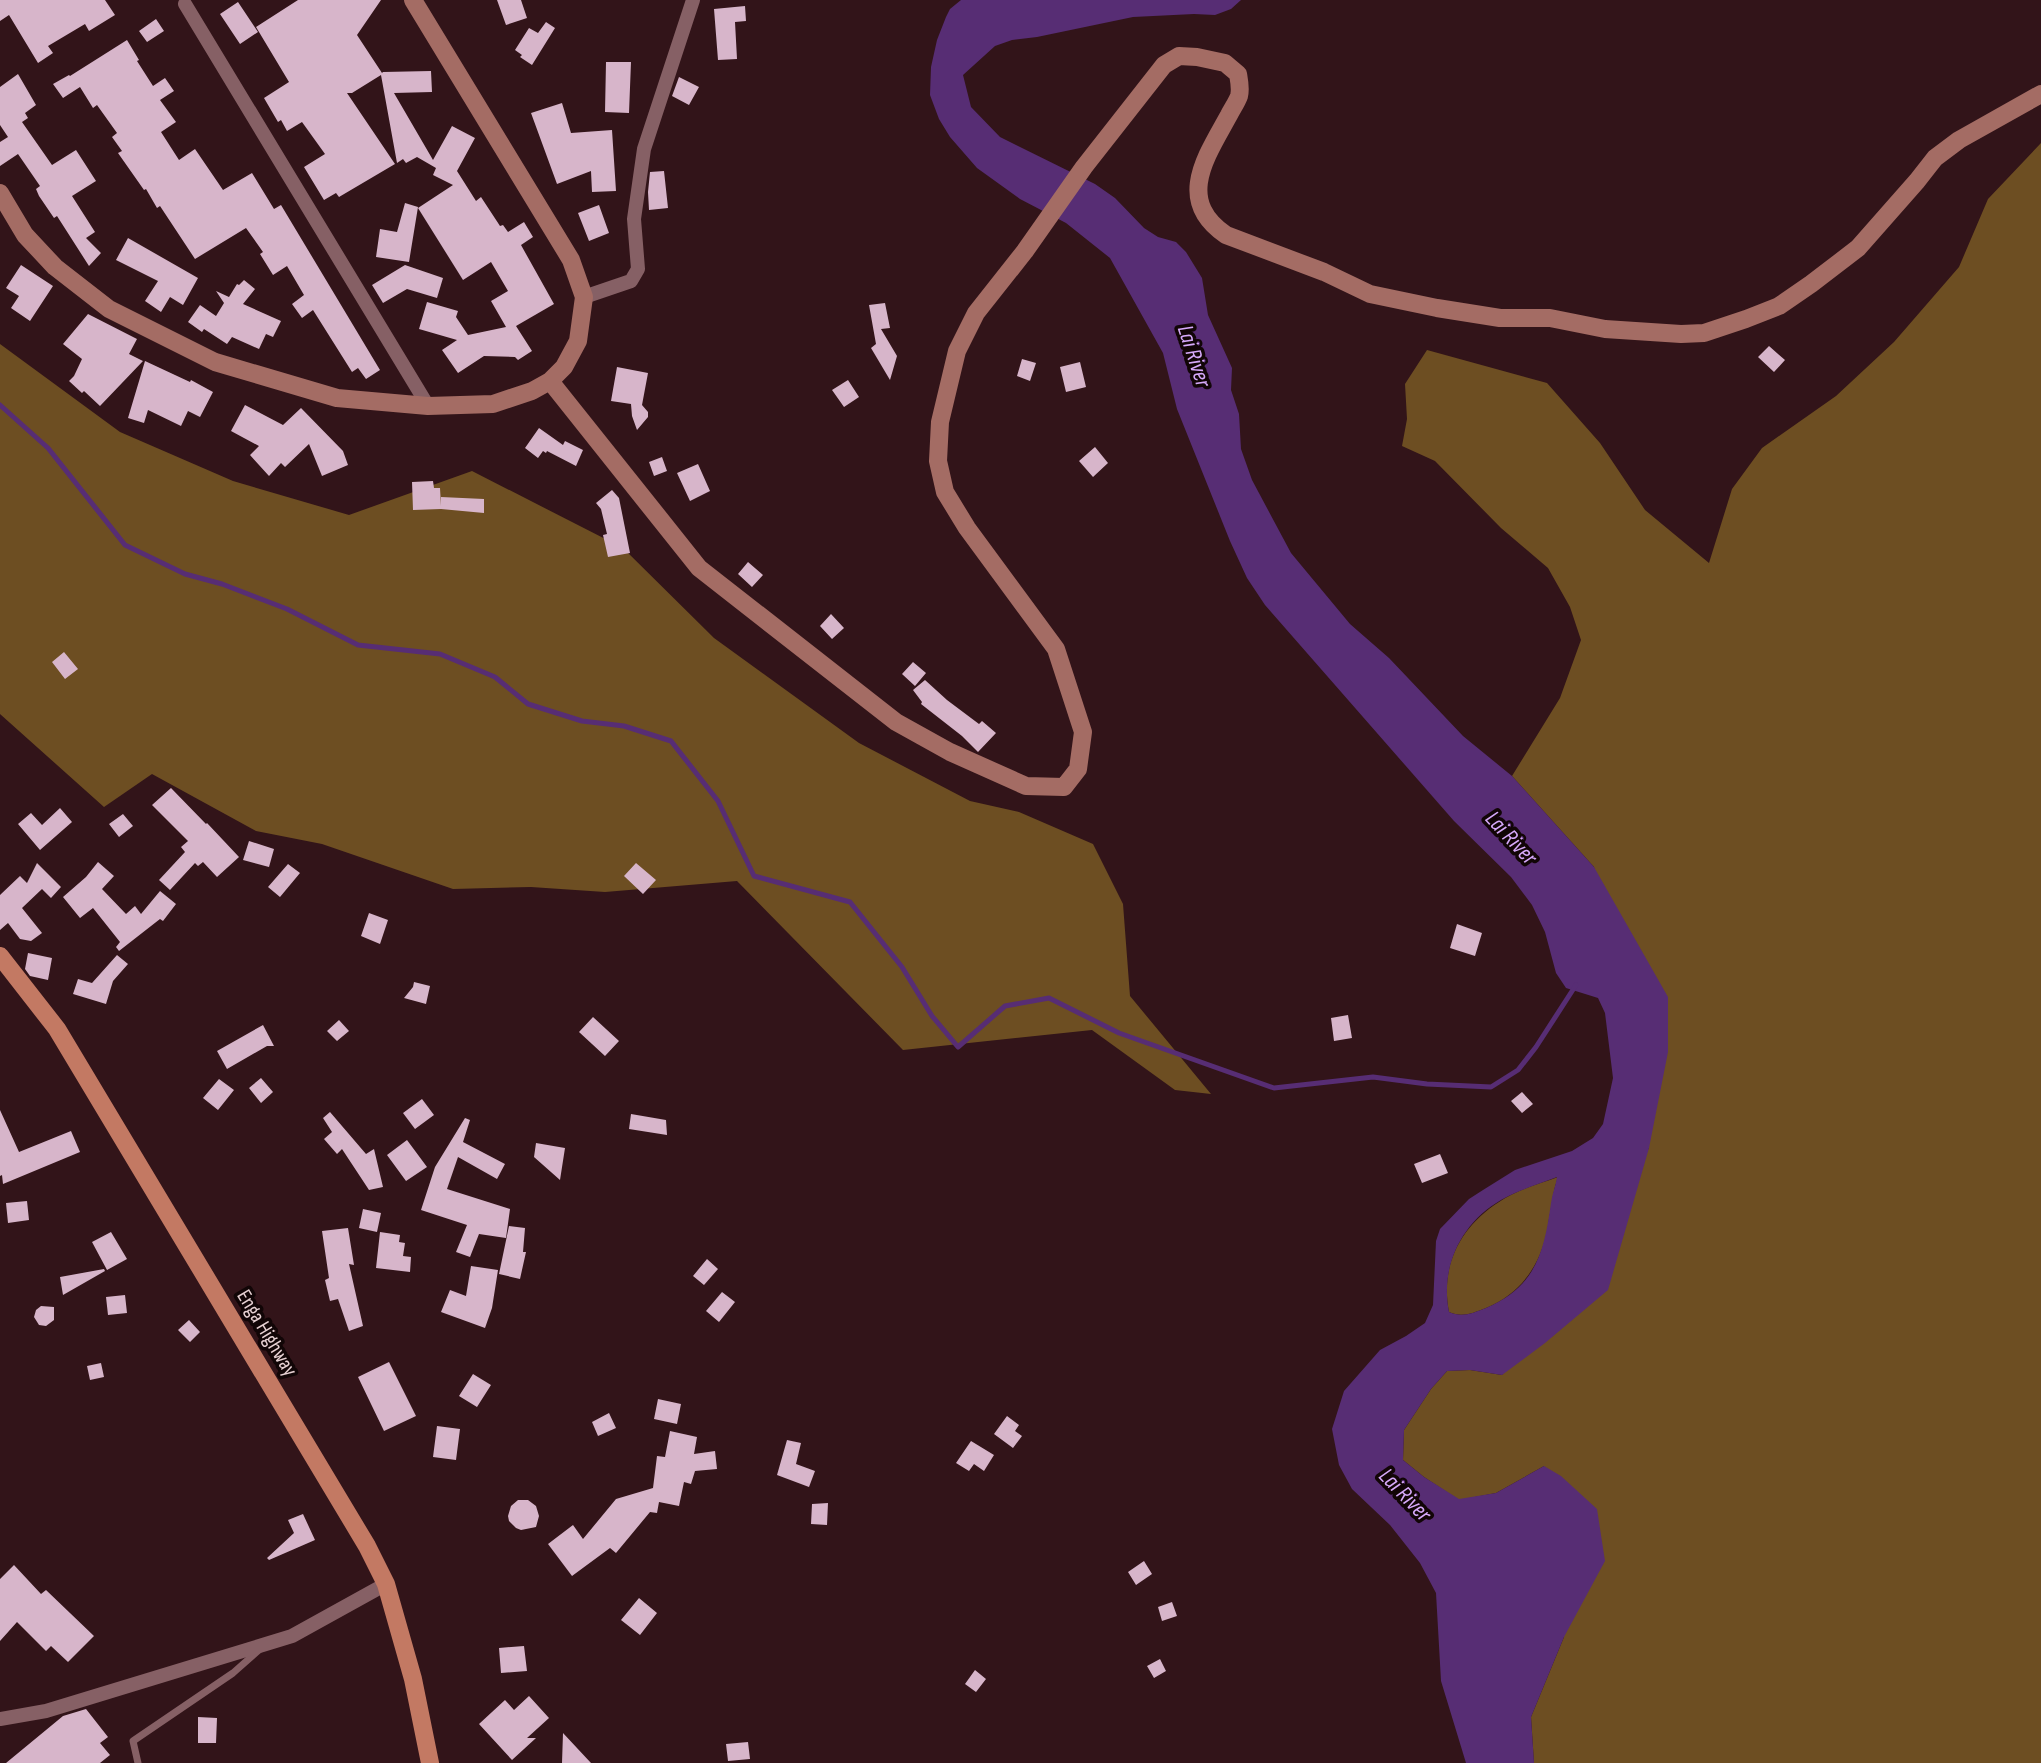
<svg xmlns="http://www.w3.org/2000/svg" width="2041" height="1763" font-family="'Sofia Sans Condensed',sans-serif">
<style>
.forest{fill:#6d4e22}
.water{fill:#572d74;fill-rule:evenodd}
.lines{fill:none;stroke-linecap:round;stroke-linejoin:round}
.stream{stroke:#572d74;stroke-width:5}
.building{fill:#d7b5ca}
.lane{stroke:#866065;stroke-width:7}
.street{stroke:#866065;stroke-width:14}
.secondary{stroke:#a46c64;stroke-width:18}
.primary{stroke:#c37963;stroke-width:18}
.labels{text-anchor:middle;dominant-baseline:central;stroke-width:7;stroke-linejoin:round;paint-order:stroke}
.street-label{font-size:21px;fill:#e7d1d3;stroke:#110506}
.water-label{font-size:23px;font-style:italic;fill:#d6a9fa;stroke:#110506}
</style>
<rect width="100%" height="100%" fill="#321419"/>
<path class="forest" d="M2041,143V1763H1534L1531,1717L1564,1637L1544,1466L1496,1493L1459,1500L1424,1477L1403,1460L1404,1430L1431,1389L1447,1371L1470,1370L1502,1375L1649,1148L1594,867L1512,776L1560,698L1581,640L1570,607L1548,568L1501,528L1435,461L1402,446L1407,419L1405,384L1427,350L1547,383L1600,443L1645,510L1709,563L1732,489L1762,448L1836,396L1894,342L1959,267L1988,199Z
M0,344L120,432L233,481L349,515L472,471L623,548L714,638L859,743L970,801L1019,812L1093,844L1123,904L1130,996L1211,1094L1175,1090L1092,1030L903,1050L737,881L605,892L531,887L453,889L322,844L256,831L152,774L104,807L0,714Z
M1558,1177C1553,1191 1552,1204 1549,1219C1544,1260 1524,1292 1486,1308C1473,1313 1462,1318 1449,1312C1440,1266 1460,1227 1499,1202C1516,1190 1539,1184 1558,1177Z"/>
<path class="water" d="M961,0H1241L1231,9L1215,15L1194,14L1133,17L1037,37L1012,40L995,46L963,75L971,107L1000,137L1095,184L1115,198L1144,228L1158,237L1176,242L1186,252L1202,278L1208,315L1232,368L1231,390L1239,414L1241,449L1252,480L1291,553L1350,624L1389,658L1463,736L1512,776L1594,867L1668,997V1052L1649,1148L1608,1290L1545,1343L1502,1375L1470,1370L1447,1371L1431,1389L1404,1430L1403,1460L1424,1477L1459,1499L1496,1493L1544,1466L1561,1476L1597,1509L1605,1561L1564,1637L1531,1717L1534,1763H1466L1441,1681L1436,1593L1420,1563L1390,1525L1352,1489L1339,1465L1332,1429L1344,1391L1380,1350L1406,1336L1425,1323L1433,1305L1436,1241L1440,1229L1469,1199L1483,1190L1515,1170L1572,1151L1593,1138L1603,1124L1613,1078L1605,1013L1598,998L1566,988L1556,973L1545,932L1532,905L1511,877L1454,821L1265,605L1247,578L1230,541L1177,409L1163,353L1110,258L1066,223L1020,199L977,168L950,137L939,119L930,95L931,67L937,40L946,17L950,9ZM1557,1177C1556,1185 1552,1194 1551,1203C1544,1252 1536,1287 1486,1308C1473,1313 1462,1318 1449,1312C1440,1267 1461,1223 1501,1200C1519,1190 1539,1184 1557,1177Z"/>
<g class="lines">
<path class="stream" d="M0,405L48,448L125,545L185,574L222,584L287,609L358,645L440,654L495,677L528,704L582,721L624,726L671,741L718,801L754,876L850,902L902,967L932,1016L958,1047L1005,1006L1049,998L1119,1033L1274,1088L1373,1077L1427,1084L1491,1087L1518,1070L1536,1047L1576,985"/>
</g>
<path class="building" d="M0,0H105L115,15L89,31L85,24L48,46L53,53L38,63L9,15L0,21Z
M298,0H381L357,35L382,73L383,72L431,71L432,92L394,93L433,160L452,126L475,138L457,171L476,201L481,197L500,226L503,225L508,232L524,222L533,237L521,245L554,304L516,326L532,351L518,360L515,357L484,356L458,373L442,350L457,340L419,329L427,302L458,311L456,317L468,335L506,327L491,301L508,291L491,262L463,280L418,208L453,185L433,175L436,168L417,157L406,163L403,159L397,163L381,75L352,93H347L395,164L339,197L336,193L324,200L304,167L325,154L302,122L287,131L281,120L278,122L264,98L289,82L256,27Z
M497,0H521L527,18L506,25Z
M238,2L258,32L240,44L220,14Z
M745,6L746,21L735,22L737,59L718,60L714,9Z
M156,19L164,31L147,42L139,31Z
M546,22L555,28L532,65L520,57L522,55L515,50L529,28L538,33Z
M127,40L139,60L137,61L153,86L165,78L174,91L160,100L176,122L161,132L179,160L195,149L223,190L252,173L274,209L281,205L380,370L366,379L358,368L352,372L313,310L302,318L292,304L304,295L287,266L273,275L260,254L263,252L246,228L195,259L160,206L157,208L146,189L144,190L118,153L122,151L112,137L117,133L97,105L93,108L80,87L63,98L53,84L69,75L70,76Z
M606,62H631L629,113L605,112Z
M18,74L36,105L25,113L28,118L22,122L52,165L76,150L96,181L72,196L95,232L86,238L101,253L89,266L57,216L54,218L39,196L36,189L40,186L18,154L0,166V142L8,137L0,125V87Z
M679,77L699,87L689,105L672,96Z
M562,103L571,133L612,130L616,191L592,192L591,171L557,184L531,113Z
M664,171L668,208L649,210L648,192L650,172Z
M405,203L418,207L409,262L376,257L380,229L397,232Z
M599,205L609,233L589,241L578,213Z
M128,238L198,278L183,305L170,297L161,312L145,301L158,281L116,260Z
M21,265L53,286L30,321L11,308L19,296L6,288Z
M405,265L443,278L437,298L407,289L383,303L372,285Z
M244,280L255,289L243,304L281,321L273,337L266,334L259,349L232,337L227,344L204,329L202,332L188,322L200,305L216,316L224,303L216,291L229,297L237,284L239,285Z
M885,303L890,328L881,329L897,356L890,380L871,348L876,344L869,305Z
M88,314L137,339L129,354L143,361L100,406L84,391L82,393L69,381L74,376L82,359L63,344Z
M1769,346L1785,360L1774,372L1758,357Z
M1022,359L1036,363L1030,381L1017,376Z
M145,361L190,382L191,380L213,392L200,417L188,411L181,426L148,410L144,423L128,418Z
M1080,362L1086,387L1066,392L1060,367Z
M617,367L648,373L642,405L648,412V417L637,430L632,416L631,404L611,401Z
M848,380L859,397L844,407L832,390Z
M245,405L283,425L301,408L343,451L348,465L322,476L309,444L285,467L281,463L269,476L250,455L259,446L231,431Z
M539,428L563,445L565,441L583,450L576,466L547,451L546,453L543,451L538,458L525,448Z
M1095,447L1108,463L1093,477L1079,461Z
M662,457L667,471L654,476L649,462Z
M698,464L710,491L690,501L677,473Z
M433,481L434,488H440L441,506V497L484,499V513L441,509L413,510L412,482Z
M612,490L619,498L630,553L608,557L603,535L607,534L601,509L596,503Z
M748,562L763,575L752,587L738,574Z
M831,614L844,628L832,639L820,626Z
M64,652L78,669L65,679L52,662Z
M913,662L926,673L915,686L902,674Z
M925,680L947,700L979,724L982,721L996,733L978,752L962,736L921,704L922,702L913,690Z
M171,788L206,824L207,823L239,857L217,877L203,862L198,866L195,863L170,890L159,880L185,852L181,847L188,841L152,805Z
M60,808L72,822L40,850L18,824L31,813L42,825Z
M123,814L133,826L119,837L109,824Z
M249,841L274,849L269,867L243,860Z
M98,862L114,876L102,889L126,914L135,906L141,914L160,891L176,904L163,921L160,919L119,951L116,947L120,942L93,908L80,918L63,897L86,877Z
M37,863L61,887L51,898L42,889L22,908L42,933L31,941L20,939L8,923L0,930V895L20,876L27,883Z
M636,863L656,880L643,894L624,876Z
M288,864L300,873L280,897L268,887Z
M369,913L388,920L380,944L361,936Z
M1457,924L1482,933L1475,956L1450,948Z
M28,953L52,958L48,980L30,976L25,969Z
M117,955L128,964L113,981L106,1004L73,994L78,979L92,983Z
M414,982L430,986L426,1004L404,998L413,987Z
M1348,1015L1352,1038L1334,1041L1331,1018Z
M593,1017L619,1041L605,1056L579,1032Z
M339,1020L349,1031L337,1041L327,1031Z
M263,1025L274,1046H267L227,1069L217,1051Z
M261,1078L273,1092L261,1103L249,1088Z
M219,1079L234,1090L218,1110L203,1098Z
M1522,1092L1533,1104L1522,1113L1511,1101Z
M422,1099L434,1115L415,1129L403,1113Z
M0,1110L19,1152L71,1131L80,1152L3,1184L2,1175L0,1176Z
M330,1112L366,1154L374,1149L383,1187L369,1190L342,1149L337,1154L324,1139L332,1132L323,1118Z
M631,1114L666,1120L667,1135L629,1129Z
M465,1118L470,1120L463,1142L505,1164L497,1179L458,1157L447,1189L510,1209L506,1238L479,1234L470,1257L456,1252L467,1225L421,1210L435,1167Z
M407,1140L427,1167L406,1181L387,1155Z
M536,1143L565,1148L560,1180L534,1157Z
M1440,1154L1448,1173L1422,1183L1414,1164Z
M27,1201L29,1220L8,1223L6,1203Z
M363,1209L381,1213L377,1232L359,1228Z
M509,1226L525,1228L523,1252H526L520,1279L499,1274Z
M348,1228L354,1265L349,1264L363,1326L349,1331L338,1299L330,1301L325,1280L329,1278L322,1231Z
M111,1232L127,1259L107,1270L92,1242Z
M380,1232L400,1235L399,1242L405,1243L403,1256L411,1257L410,1272L376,1268Z
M707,1259L718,1269L704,1285L693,1276Z
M471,1266L498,1270L492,1308L485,1328L441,1312L450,1290L466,1296Z
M104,1269L105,1271L63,1295L60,1277Z
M722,1292L735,1302L719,1322L706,1311Z
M125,1295L127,1313L108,1315L106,1297Z
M41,1306L54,1307V1320L46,1326L39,1325L34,1317L36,1310Z
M189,1320L200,1332L190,1342L178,1330Z
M389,1362L416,1416L384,1431L358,1377Z
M101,1363L104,1377L90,1380L87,1366Z
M473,1374L491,1385L477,1407L459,1396Z
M658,1399L681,1404L677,1424L654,1419Z
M609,1413L616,1428L598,1436L592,1422Z
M1007,1416L1019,1425L1015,1431L1022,1436L1013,1448L994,1434Z
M437,1426L460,1429L456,1460L433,1457Z
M670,1431L697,1437L694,1454L715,1451L717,1469L695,1471L691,1484L684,1482L679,1506L659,1502L657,1513L650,1512L616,1553L610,1548L572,1576L548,1544L573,1525L583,1539L616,1499L653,1488L657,1456L665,1457Z
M787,1440L801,1443L796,1464L815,1471L809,1487L777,1475Z
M971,1441L994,1455L984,1471L974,1464L969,1471L956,1463Z
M518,1500H528L536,1506L539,1516L536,1527L521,1530L516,1528L509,1521L508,1516L511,1506Z
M828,1503L827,1525L811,1524L812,1504Z
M303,1514L315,1540L269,1560L267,1558L294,1533L288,1520Z
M1144,1561L1152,1574L1136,1585L1128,1572Z
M14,1565L41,1594L46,1590L94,1636L68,1662L51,1646L46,1651L17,1622L0,1641V1579Z
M639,1598L657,1613L640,1635L621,1620Z
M1172,1602L1177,1616L1162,1621L1158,1607Z
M524,1646L527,1671L501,1673L499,1648Z
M1160,1659L1166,1671L1154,1678L1147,1666Z
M975,1670L986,1679L976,1692L965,1684Z
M529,1696L549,1718L527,1738H536L512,1760L479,1724L505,1700L514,1710Z
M86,1709L108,1737L100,1743L110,1755L100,1763H6L63,1716Z
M198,1717L217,1718L216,1743H198Z
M563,1733L591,1763H562Z
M748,1742L750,1759L728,1761L726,1744Z"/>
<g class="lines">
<path class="lane" d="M138,1763L133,1741L233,1673L259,1650"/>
<path class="street" d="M185,4L428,406
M584,297L631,281L638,269L634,219L644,149L693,0
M0,1719L46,1711L292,1636L386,1584"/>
<path class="secondary" d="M0,193L25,235L55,267L109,309L215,362L337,398L428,406L493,404L532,391L550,381L564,367L578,341L584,297L571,260L413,0
M550,381L699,568L896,722L950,752L1026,786L1064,787L1078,769L1083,732L1056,649L967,528L945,492L938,461L940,422L957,351L976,313L1025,251L1084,167L1164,65L1179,56L1197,57L1225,63L1238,74C1239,80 1241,89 1239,96C1237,102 1232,109 1229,115C1206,157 1175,200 1226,235L1324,272L1370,294L1437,308L1500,318H1550L1605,329L1681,334L1704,333L1746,319L1779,306L1811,284L1858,248L1917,181L1935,158L1959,140L2041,94"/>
<path class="primary" d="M0,956L57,1029L367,1546L386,1584L413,1679L430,1763"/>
</g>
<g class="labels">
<g class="street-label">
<text transform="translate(267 1333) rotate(59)">Enga Highway</text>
</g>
<g class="water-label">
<text transform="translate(1194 356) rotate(72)">Lai River</text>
<text transform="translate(1511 838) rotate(47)">Lai River</text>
<text transform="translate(1405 1495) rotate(46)">Lai River</text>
</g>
</g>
</svg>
